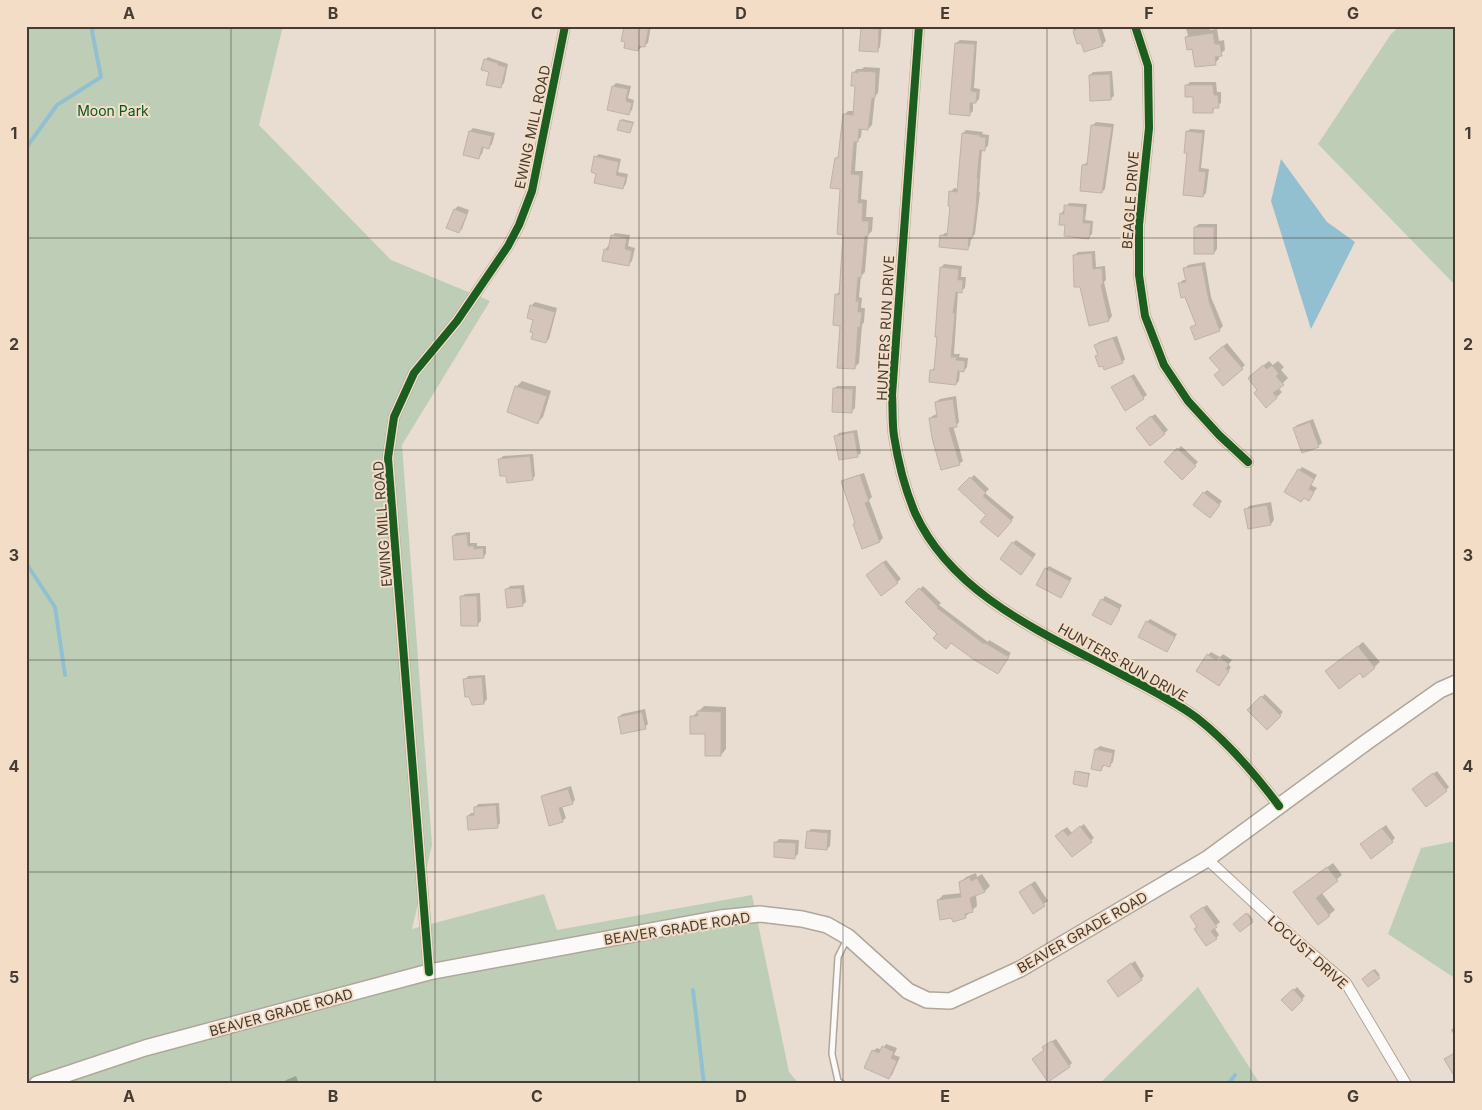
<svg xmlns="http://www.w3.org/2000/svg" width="1482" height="1110" font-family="Inter,sans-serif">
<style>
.green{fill:#beceb6}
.water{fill:#92c0d1}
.shadow{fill:#0003}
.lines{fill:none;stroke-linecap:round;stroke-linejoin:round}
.stream{stroke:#92c0d1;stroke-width:4}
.building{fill:#d5c4b9;stroke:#beb3ab}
.lane-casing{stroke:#afa69c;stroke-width:8}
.street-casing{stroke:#afa69c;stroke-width:12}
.secondary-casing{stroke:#afa69c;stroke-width:18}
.lane{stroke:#fcfaf8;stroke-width:5}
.street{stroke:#fcfaf8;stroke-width:10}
.secondary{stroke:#fcfaf8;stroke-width:15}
.cycleway-casing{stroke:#f3ddc6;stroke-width:11}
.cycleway{stroke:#1b5e20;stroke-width:8}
.grid{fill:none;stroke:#443b32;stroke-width:1;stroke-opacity:0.55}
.labels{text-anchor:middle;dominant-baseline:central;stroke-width:4;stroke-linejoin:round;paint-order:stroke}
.park-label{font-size:14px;fill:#035822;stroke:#f3ddc6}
.street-label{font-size:14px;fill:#443b32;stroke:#f3ddc6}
.neatline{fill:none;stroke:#443b32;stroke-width:2}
.grid-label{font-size:16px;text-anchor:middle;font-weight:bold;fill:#443b32}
</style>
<rect width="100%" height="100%" fill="#e8ddd0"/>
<path class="green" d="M26,26H283L259,125L391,260L490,301L402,445L432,845L412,929L544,894L557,930L752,895L789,1072L799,1084H26Z
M1400,26H1456V286L1318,144L1391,34Z
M1456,841V979L1388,934L1421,848Z
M1198,987L1260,1084H1099Z"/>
<path class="water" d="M1281,159L1327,222L1355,242L1311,329L1271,201Z"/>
<path class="shadow" d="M626,26H651L648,43L638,50Z
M862,26H882L880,47L877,51L861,50Z
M1072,26H1101L1106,41L1102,45L1081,41L1078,42Z
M1185,26H1209L1210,30L1217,29L1219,41L1224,40L1225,50L1219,55V59L1215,63L1193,48L1186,37L1188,35Z
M960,40L977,41L974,88L980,89L979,99L976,102H973V111L969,115L956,43Z
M488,57L508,64L504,83L500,87L485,60Z
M864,67L880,68L878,93L875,96L872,125L868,129L862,128L861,137L857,141L855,171H863L861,199L867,200L866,217H873L872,231L868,235L865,272L861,276L859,297L862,298L861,308H865L864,322L862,325L859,363L855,367L842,325L836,295L840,291L845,233L841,188L836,158L840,155L844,115L848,111H854L856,85L853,73L857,69H862Z
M1112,71L1114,96L1110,99L1090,75L1093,72Z
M1190,82H1216L1217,92H1221V103L1216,106L1212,112L1194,95L1186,86Z
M616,83L631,86L628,98L634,100L632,110L629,113L613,86Z
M622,119L634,122L630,132L621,121Z
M1096,122L1114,124L1105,189L1102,192L1083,165L1088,162L1093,125Z
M473,128L495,133L492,144L489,147L484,146L482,154L479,157L470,131Z
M1190,129L1205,130L1201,168L1209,169L1206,193L1203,196L1189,152L1187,132Z
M966,130L983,132L982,134L989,135L988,146L984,149H982L979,192H980L975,234L971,238L970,246L967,249L941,236L945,233H949L951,192L954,188L958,189L963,133Z
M599,154L621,159L618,172L628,174L626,184L623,188L597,173L595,157Z
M1069,203L1087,204L1085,220L1093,221L1092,234L1089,237L1066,224L1061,214Z
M458,206L469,210L462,229L458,232L455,209Z
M1199,224H1217V249L1214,253L1195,227Z
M615,233L630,235L628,246L635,248L632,261L629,264L605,250L608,246L610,247L612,236Z
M1095,251L1096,267L1105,266L1106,280L1104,282L1112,316L1109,320L1074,256L1078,252Z
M1205,262L1211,297L1223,326L1219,330L1191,328L1196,324L1179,284L1183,280H1187L1185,269L1188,265Z
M944,264L962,266L961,277H966L965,288L961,291H958L954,354H960L959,357L968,358L967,367L964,371L960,370L959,381L956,384L932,370L935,367L941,268Z
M535,302L557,308L549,339L546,342L534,332L535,319L531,306Z
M1117,336L1125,359L1122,362L1096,356L1099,354L1096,345L1099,342Z
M1227,343L1245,365L1224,384L1222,370L1214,354Z
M1269,361L1273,365L1278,361L1284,367L1281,370L1288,378L1278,388L1282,392L1277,397L1254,373Z
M1134,374L1147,395L1126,409L1113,387Z
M522,381L551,391L543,417L538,422L516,387Z
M837,386H856L855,408L852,411L834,389Z
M956,396L959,422L956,426H953L963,461L959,464L930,418L934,415L938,414L936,402L940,399Z
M1155,414L1168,430L1150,445L1140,425Z
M1313,419L1322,443L1318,446L1294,429L1297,425Z
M857,430L861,453L857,456L836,436L839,433Z
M1181,446L1198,462L1182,478L1165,462Z
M533,454L535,476L532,479L507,474L499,460L503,456Z
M1302,467L1317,475L1311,485L1317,488L1308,500L1299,470Z
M864,473L872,497L869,500L883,538L880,541L863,548L842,482L846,479Z
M974,475L989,489L985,493L1014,517L1002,532L987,515L960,489Z
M1207,490L1222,501L1213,513L1204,493Z
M1271,502L1274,520L1271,524L1246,510L1249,506Z
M470,532V543H477V546H486V554L483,557L453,536L456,533Z
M1016,540L1036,554L1024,570L1013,543Z
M886,560L901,579L882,594L870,572Z
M1049,566L1072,578L1061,597L1046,569Z
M524,585L526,602L522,605L507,589L510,586Z
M923,586L941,603L939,605L988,642L989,640L1011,653L998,673L938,634L907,602Z
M480,593L481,621L477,625L461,597L465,594Z
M1105,596L1122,605L1111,624L1093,614Z
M1150,619L1177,634L1167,651L1147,622Z
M1363,642L1380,662L1364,676L1360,672L1327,671Z
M1211,652L1220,657L1223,654L1232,660L1228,665L1231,667L1222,681L1208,655Z
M485,675L487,699L484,703L465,680L468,676Z
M1265,694L1283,712L1267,728L1249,710Z
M704,706L726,707V749L721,755L706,733L692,717Z
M645,709L648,724L645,727L619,717L622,714Z
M1100,746L1115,750L1113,762L1110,765L1105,764L1101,770L1096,749Z
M1078,771L1090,773L1086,786L1077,772Z
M1437,771L1449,787L1446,790L1417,786Z
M571,786L575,800L572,803L562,806L566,818L562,821L542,797L546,794Z
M499,803L500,823L497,827L468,816L471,813H475V808L478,804Z
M1084,824L1094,838L1072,855L1060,832L1067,827L1072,833Z
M1386,825L1395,838L1392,841H1365Z
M811,829L831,830L830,846L827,849L808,832Z
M779,839L799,840L798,854L794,858L776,842Z
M1333,863L1342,875L1321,892L1335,910L1329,915L1300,887Z
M976,873L977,877L982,874L990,886L985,891L976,895L977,906L965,917L938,900L943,895L962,893L960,883L966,877Z
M1035,881L1048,901L1033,912L1020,892Z
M1207,905L1220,922L1214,927L1219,935L1216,938L1198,926L1195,913Z
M1248,913L1253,920L1240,930L1235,924Z
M1135,961L1144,976L1141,979L1112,978Z
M1375,969L1380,975L1368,985L1363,979Z
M1297,987L1305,996L1292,1009L1283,1000Z
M1456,1025V1039L1451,1030Z
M1056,1039L1072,1063L1069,1066L1047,1044Z
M886,1044L897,1048L894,1055L900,1057L892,1075L888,1078L873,1051L877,1048L882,1050Z
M296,1076L299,1084H282L286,1080Z"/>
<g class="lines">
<path class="stream" d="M26,148L57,105L101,77L92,31L94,26
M26,563L55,607L65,675
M693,990L704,1084
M1228,1084L1235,1075"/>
</g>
<path class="building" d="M624,26H649L645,47L639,46L638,51L624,48L625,42L621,41Z
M1076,26H1097L1103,46L1084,52L1081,43L1077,44L1073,31L1077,29Z
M861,28L879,29L878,52L859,51Z
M1213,33L1215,44H1220L1222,56L1215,57L1216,65L1195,67L1192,49L1187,50L1185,37Z
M955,43L975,44L971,91L977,92L976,103H970V116L949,114Z
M484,59L498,63V65L506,67L501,88L486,85L489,72L481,70Z
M858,71L876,72L875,98H872L868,130L859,129L858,142H854L851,174L860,175L858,203H863L862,221H869L868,236H865L861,278L858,277L856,301H859L858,312H862L860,328L858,327L855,369L837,368L840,326L833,325L835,294L839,295L843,235L837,234L840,189L830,188L835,158H838L843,114L853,115L855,86H851L852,72L858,73Z
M1110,74L1111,100L1090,101L1089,75Z
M1185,85H1213L1214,95H1218L1219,108H1213V113H1193V97H1185Z
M612,86L628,89L626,101L632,103L629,115L607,110Z
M620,120L633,123L630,133L617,130Z
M1091,125L1112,127L1102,193L1080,191L1082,165H1087Z
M469,131L492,136L489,149L482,147L479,159L463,155Z
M1186,131L1203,133L1199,171L1206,172L1203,197L1183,195L1187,153H1184Z
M962,133L980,135V137H986L985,151L980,150L977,178H978L976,209L972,239L969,238L968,250L939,247L940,235L947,236L950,206H948L949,191L957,192Z
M594,156L619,162L616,175L626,177L623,189L594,183L596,174L591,172Z
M1064,205L1084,207L1083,223H1091L1089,239L1064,236L1065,225H1059L1060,213L1064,214Z
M454,209L467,214L459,233L446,228Z
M1194,227H1214V254H1194Z
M611,235L627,238L625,249L632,251L629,266L602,261L604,249L608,250Z
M1092,253L1093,269L1102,268L1103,284L1101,285L1109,321L1089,326L1080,287H1074L1073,255Z
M1202,265L1209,301L1220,331L1195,340L1190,327L1196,325L1185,297L1181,298L1178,283L1186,282L1183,268Z
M940,267L959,269L958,280H963L962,293L956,292L953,313H955L951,357H957L956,360L965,361L964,372L958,371L956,385L929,382L930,370H934L937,337H935Z
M530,305L555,312L546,343L531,339L533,333L530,332L533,320L527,318Z
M1113,338L1123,363L1104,370L1103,366L1099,367L1095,356L1098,355L1094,345Z
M1223,346L1243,369L1223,386L1214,375L1220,370L1209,358Z
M1263,365L1267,369L1272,365L1279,374L1276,376L1284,385L1273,393L1277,398L1266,408L1254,393L1257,390L1248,378Z
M1131,376L1144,399L1125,411L1111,387Z
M515,386L547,396L538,424L507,412Z
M833,388L853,389L852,413L832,412Z
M953,399L957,427L949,428L960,465L941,470L932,438L929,418L937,417L935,402Z
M1151,416L1165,434L1150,446L1136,428Z
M1310,422L1319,447L1302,453L1293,428Z
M854,432L858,457L839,460L834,436Z
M1177,448L1196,466L1182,480L1164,462Z
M530,456L533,480L507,483L506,476H500L498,459Z
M1298,469L1314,479L1309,489L1314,492L1309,501L1304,498L1301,502L1284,492Z
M860,475L869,501L865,503L880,542L862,549L853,524L855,523L841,481Z
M970,477L986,493L983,496L1012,521L998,537L980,522L986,515L958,489Z
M1203,492L1220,505L1210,518L1193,505Z
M1267,505L1271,525L1248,529L1244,509Z
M467,534L468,546H474V549L483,548L484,558L454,560L452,536Z
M1012,542L1033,558L1021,575L1000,559Z
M883,562L898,583L881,596L866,575Z
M1045,568L1070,581L1061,598L1036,585Z
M521,588L523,606L507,608L505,589Z
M919,588L938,607L937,608L984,644L985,643L1009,657L998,674L973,659L951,643L946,649L933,638L937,634L905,602Z
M460,596H477L478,626H461Z
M1101,599L1120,609L1111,625L1092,615Z
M1146,621L1175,637L1167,652L1138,637Z
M1358,646L1375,668L1363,678L1360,673L1339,689L1325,671Z
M1207,654L1216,660L1219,657L1229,664L1226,669L1229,671L1219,686L1196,671Z
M482,677L484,704L472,705L469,697H465L463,679Z
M1261,696L1281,716L1267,730L1247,710Z
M697,711L721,712V756H705V734H690V716H698Z
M642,712L646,729L621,734L618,717Z
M1095,749L1113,753L1110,767L1103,765L1101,771L1091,769Z
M1075,771L1089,774L1087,787L1073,784Z
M1433,773L1447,791L1426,807L1412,789Z
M568,789L573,804L559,808L563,822L549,826L541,796Z
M496,805L498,828L468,830L467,816L474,815V807Z
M1080,826L1092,842L1072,857L1055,836L1063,830L1068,836Z
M1382,828L1393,842L1371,859L1360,844Z
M807,831L828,833L827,850L805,848Z
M774,842L796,843L795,859L774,857Z
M1327,867L1338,881L1316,898L1330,916L1318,925L1293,892Z
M970,877L971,881L977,878L985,892L970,898L973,912L965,914L966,918L953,922L951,918L940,920L937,900L961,897L959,882Z
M1031,884L1045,906L1033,914L1019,892Z
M1203,907L1217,927L1211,931L1217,939L1206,946L1194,929L1197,927L1190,916Z
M1246,913L1253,922L1240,932L1233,924Z
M1131,963L1142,980L1118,997L1107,981Z
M1373,970L1380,978L1368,987L1362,979Z
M1293,989L1303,1000L1292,1011L1281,1000Z
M1052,1041L1070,1067L1048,1082L1032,1059L1044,1050L1042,1047Z
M882,1046L894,1052L891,1058L897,1061L889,1079L864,1068L872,1050L879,1053Z
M1456,1052V1079L1444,1059Z"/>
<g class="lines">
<g class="lane-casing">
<path id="lane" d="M842,1084L838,1081L832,1054L838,957L847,939"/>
</g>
<g class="street-casing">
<path id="street" d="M919,26L892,395C893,409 892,423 894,436C898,462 905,489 915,513C952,594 1041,632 1115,671C1142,685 1173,700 1197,718C1229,743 1255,774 1279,806
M1135,26L1148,66L1149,128L1139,225V275L1145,316L1164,365L1188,401L1219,435L1248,462
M1207,859L1274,921L1346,983L1406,1084
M429,972L388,458L394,417L414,373L457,321L508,246L519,225L532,191L565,26"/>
</g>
<g class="secondary-casing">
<path id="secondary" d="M37,1084L145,1048L429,972L720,918L760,914L802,919L827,925L848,937L908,991L927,1000L950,1001L1020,969L1207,859L1368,741L1440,690L1456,683"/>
</g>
<use href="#lane" class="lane"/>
<use href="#street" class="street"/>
<use href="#secondary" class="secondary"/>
<g class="cycleway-casing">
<path id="cycleway" d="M919,26L892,395C893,409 892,423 894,436C898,462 905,489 915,513C952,594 1041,632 1115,671C1142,685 1173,700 1197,718C1229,743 1255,774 1279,806
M1135,26L1148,66L1149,128L1139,225V275L1145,316L1164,365L1188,401L1219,435L1248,462
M429,972L388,458L394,417L414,373L457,321L508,246L519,225L532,191L565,26"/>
</g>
<use href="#cycleway" class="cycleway"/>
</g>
<path class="grid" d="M231,26V1084M435,26V1084M639,26V1084M843,26V1084M1047,26V1084M1251,26V1084M26,238H1456M26,450H1456M26,660H1456M26,872H1456"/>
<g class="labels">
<g class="park-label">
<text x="113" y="110">Moon Park</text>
</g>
<g class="street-label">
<text transform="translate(532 127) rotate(-78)">EWING MILL ROAD</text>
<text transform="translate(1130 200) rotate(-86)">BEAGLE DRIVE</text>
<text transform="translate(885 328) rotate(-87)">HUNTERS RUN DRIVE</text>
<text transform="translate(382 524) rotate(-94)">EWING MILL ROAD</text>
<text transform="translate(1123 662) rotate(29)">HUNTERS RUN DRIVE</text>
<text transform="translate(677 928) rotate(-9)">BEAVER GRADE ROAD</text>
<text transform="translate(1082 932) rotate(-30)">BEAVER GRADE ROAD</text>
<text transform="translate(1308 952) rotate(42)">LOCUST DRIVE</text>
<text transform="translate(281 1012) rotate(-15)">BEAVER GRADE ROAD</text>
</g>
</g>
<rect width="1482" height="1110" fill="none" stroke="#f3ddc6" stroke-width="55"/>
<rect x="28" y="28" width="1426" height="1054" class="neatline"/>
<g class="grid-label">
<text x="129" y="19">A</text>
<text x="333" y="19">B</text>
<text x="537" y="19">C</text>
<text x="741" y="19">D</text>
<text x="945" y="19">E</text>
<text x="1149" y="19">F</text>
<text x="1353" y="19">G</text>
<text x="14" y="139">1</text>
<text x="1468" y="139">1</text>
<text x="14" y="350">2</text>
<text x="1468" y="350">2</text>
<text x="14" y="561">3</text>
<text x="1468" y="561">3</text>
<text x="14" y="772">4</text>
<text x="1468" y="772">4</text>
<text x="14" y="983">5</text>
<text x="1468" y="983">5</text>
<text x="129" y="1102">A</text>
<text x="333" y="1102">B</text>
<text x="537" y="1102">C</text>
<text x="741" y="1102">D</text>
<text x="945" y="1102">E</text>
<text x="1149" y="1102">F</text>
<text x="1353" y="1102">G</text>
</g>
</svg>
